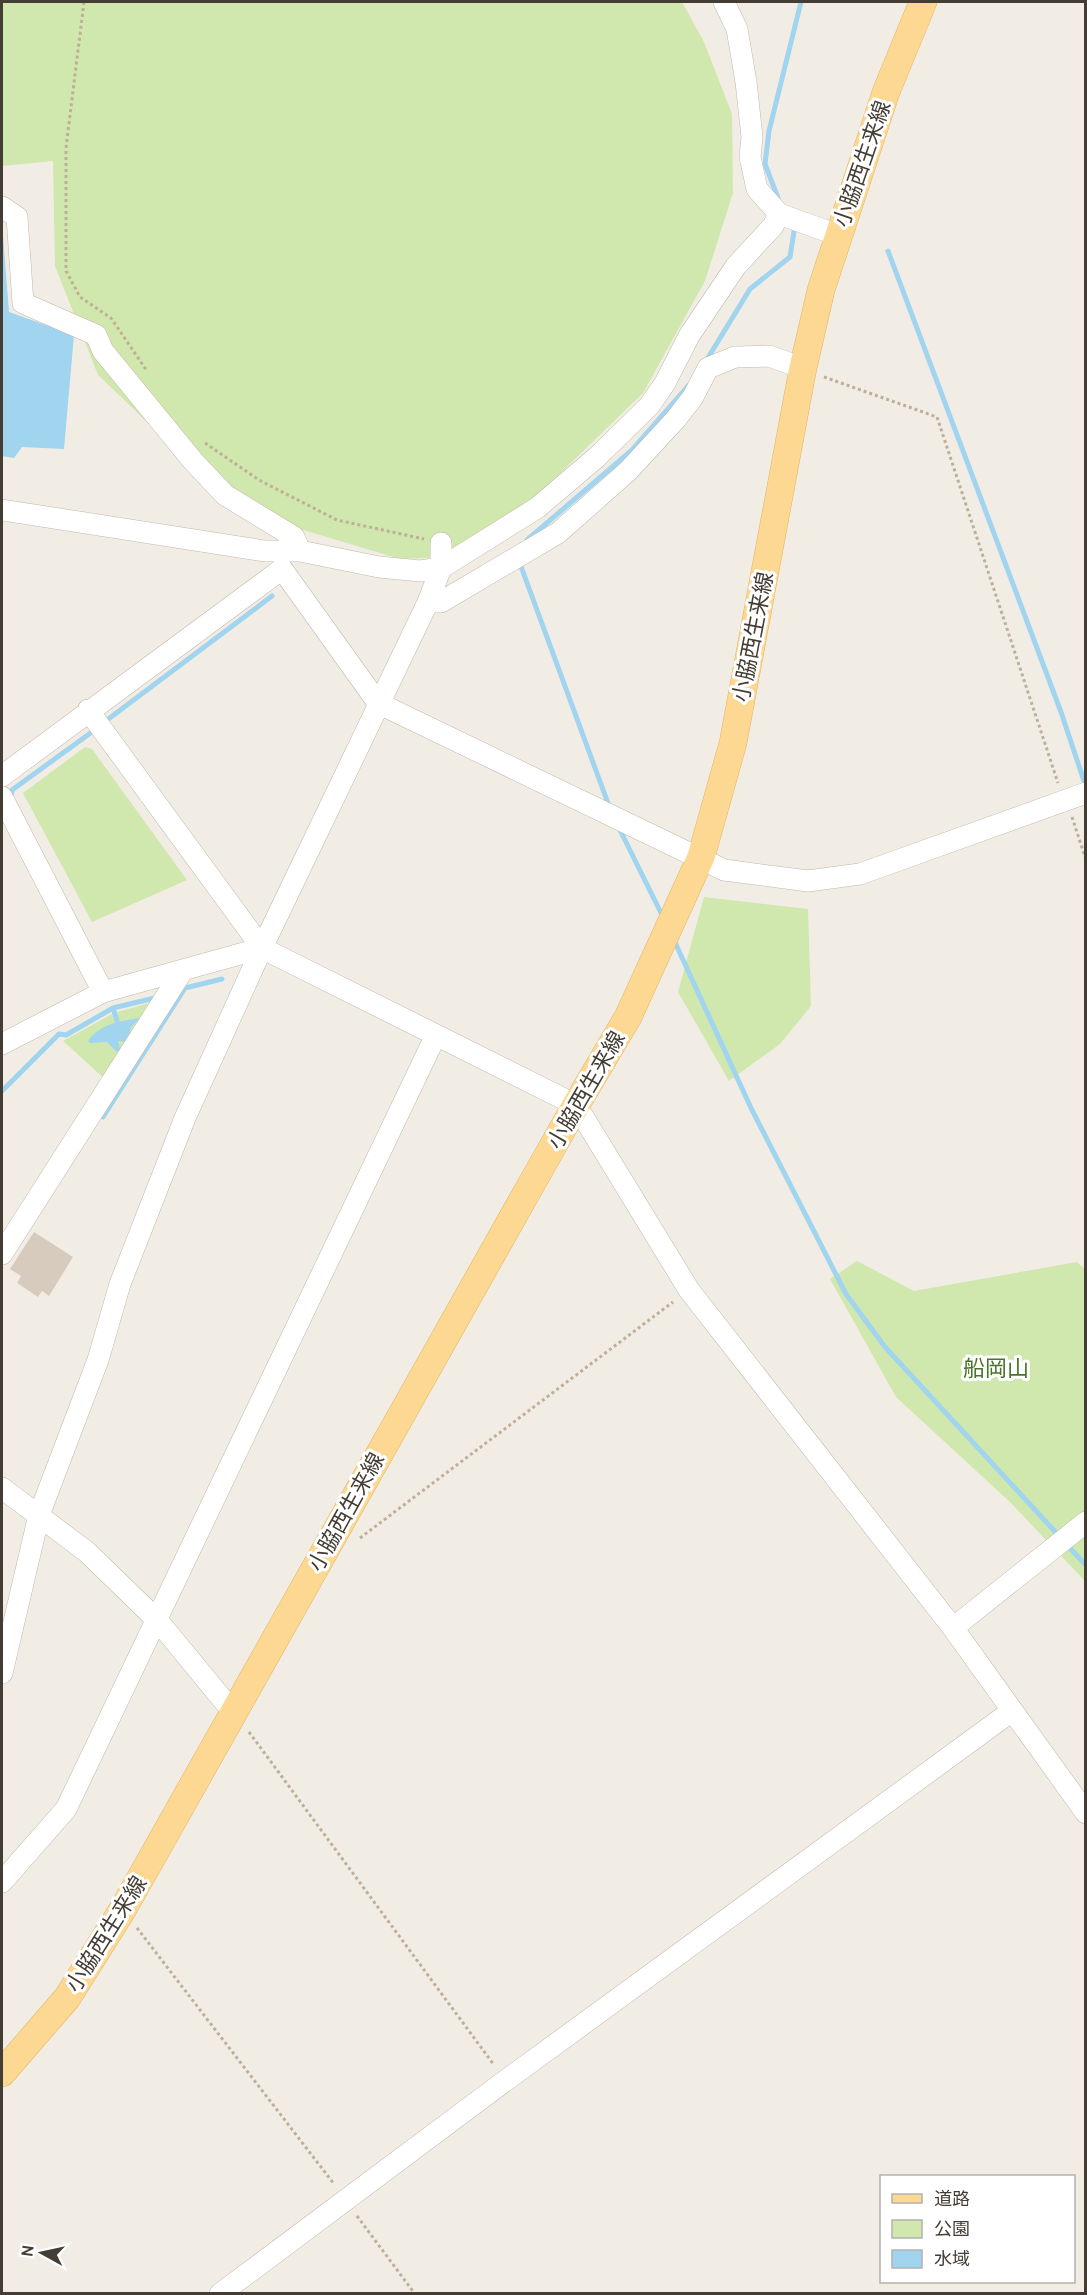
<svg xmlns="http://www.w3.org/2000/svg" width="1087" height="2295" font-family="Cabin,'Noto Sans JP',sans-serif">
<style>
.green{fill:#d0e7ad}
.water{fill:#a0d4ef}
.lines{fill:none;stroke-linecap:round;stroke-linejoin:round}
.stream{stroke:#a0d4ef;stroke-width:5}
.building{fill:#d7cbbd}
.minor-casing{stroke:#c0b7aa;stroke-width:22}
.major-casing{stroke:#e2b462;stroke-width:28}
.path{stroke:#bfaf98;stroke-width:3;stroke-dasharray:3 3;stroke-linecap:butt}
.minor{stroke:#fff;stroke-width:21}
.major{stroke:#fdd892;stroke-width:27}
.labels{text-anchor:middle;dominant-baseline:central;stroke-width:6;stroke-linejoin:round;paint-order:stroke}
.street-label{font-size:22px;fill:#443d34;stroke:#fff}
.park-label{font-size:22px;fill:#4a7528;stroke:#fff}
</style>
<rect width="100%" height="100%" fill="#f2ede4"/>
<path class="green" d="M2,2H682L704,42L732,114L733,193L705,281L643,393L475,556L400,559L240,511L98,375L55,266L53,161L2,166Z
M85,747L92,749L187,880L92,922L23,793Z
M704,897L808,909L811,1006L780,1044L729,1081L678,992Z
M160,1000L107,1081L63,1041L114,1013Z
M857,1261L914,1291L1077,1262L1085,1269V1581L1010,1502L896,1397L830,1279Z"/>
<path class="water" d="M2,223L9,312L74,335L64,449L22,447L14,458L2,456Z
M140,1018L131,1027L128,1042L118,1041L120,1049L117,1052L107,1042L90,1043L88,1041C100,1024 120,1021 140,1018Z"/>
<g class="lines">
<path class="stream" d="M778,198L765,164L769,131L801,2
M888,251L1061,712L1086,787
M706,361L750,289L790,257L795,225
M527,540L632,450L689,385
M519,561L609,806
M103,723L272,596
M11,800L12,790L96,729
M619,828L664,919
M673,938L751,1108L846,1294L885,1347L1060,1537
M113,1008L117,1021
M2,1091L59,1034L66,1035L113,1008L159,997
M103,1117L185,988L222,979
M1066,1544L1086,1565"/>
</g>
<path class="building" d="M34,1232L73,1257L49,1296L42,1291L38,1297L17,1283L21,1276L10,1269Z"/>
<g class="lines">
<g class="minor-casing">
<path id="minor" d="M724,2L737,29L746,82L752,137L750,157L757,189L779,214L838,235
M2,207L17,217L23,303L96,335L103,351L193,461L225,495L294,537L300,551
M2,510L265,551H300L379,567L420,571L441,568L537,508L597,457L649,406L665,383L689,336L736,266L773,226L779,214
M428,602H441L558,533L628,471L676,419L693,397L708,368L735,357L769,356L803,368
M88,710L262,948L576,1105L689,1290L953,1628L1086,1813
M2,776L282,569L378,703L724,870L808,881L860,874L1086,793
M2,797L103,992
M2,1044L103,992L262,948
M2,1254L183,970
M2,1488L87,1552L158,1621L233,1712
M953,1628L1086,1522
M2,1673L39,1515L98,1360L120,1284L185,1118L262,948L428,602L441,568V543
M2,1882L66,1809L436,1035
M220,2294L505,2081L1012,1711"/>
</g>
<g class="major-casing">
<path id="major" d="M2,2073L67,1998L123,1909L576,1105L628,1017L701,857L733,743L803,368L821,290L886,92L923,2"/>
</g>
<path class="path" d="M84,2L66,148V271L80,297L111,318L147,371
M824,377L937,417L1058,783
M205,443L259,480L337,520L424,539
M1072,817L1086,860
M360,1538L673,1302
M249,1732L494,2065
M137,1928L334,2184
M357,2216L415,2294"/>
<use href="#minor" class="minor"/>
<use href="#major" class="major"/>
</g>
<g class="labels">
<g class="street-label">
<text transform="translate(862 164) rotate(-71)">小脇西生来線</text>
<text transform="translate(753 637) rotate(-79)">小脇西生来線</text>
<text transform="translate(586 1090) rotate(-60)">小脇西生来線</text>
<text transform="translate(346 1512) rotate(-61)">小脇西生来線</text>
<text transform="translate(106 1934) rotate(-58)">小脇西生来線</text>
</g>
<g class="park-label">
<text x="996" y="1368">船岡山</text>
</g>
</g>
<rect width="1087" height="2295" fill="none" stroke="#443d34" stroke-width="6"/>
<rect x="880" y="2175" width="195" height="108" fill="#ffffff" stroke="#b4b1ae" stroke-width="1.5"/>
<rect x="892" y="2194" width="30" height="9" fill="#fdd892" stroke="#b4b1ae" stroke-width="1.5"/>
<text x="934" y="2205" font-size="18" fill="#443d34">道路</text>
<rect x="892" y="2220" width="30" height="18" fill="#d0e7ad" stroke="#b4b1ae" stroke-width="1.5"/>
<text x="934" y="2235" font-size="18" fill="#443d34">公園</text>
<rect x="892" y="2250" width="30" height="18" fill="#a0d4ef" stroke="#b4b1ae" stroke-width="1.5"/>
<text x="934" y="2265" font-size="18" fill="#443d34">水域</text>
<g transform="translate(42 2253) rotate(278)" stroke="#ffffff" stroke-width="4.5" paint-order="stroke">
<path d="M0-4.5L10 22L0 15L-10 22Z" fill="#443d34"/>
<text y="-9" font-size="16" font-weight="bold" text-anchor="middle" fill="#443d34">N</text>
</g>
</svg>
